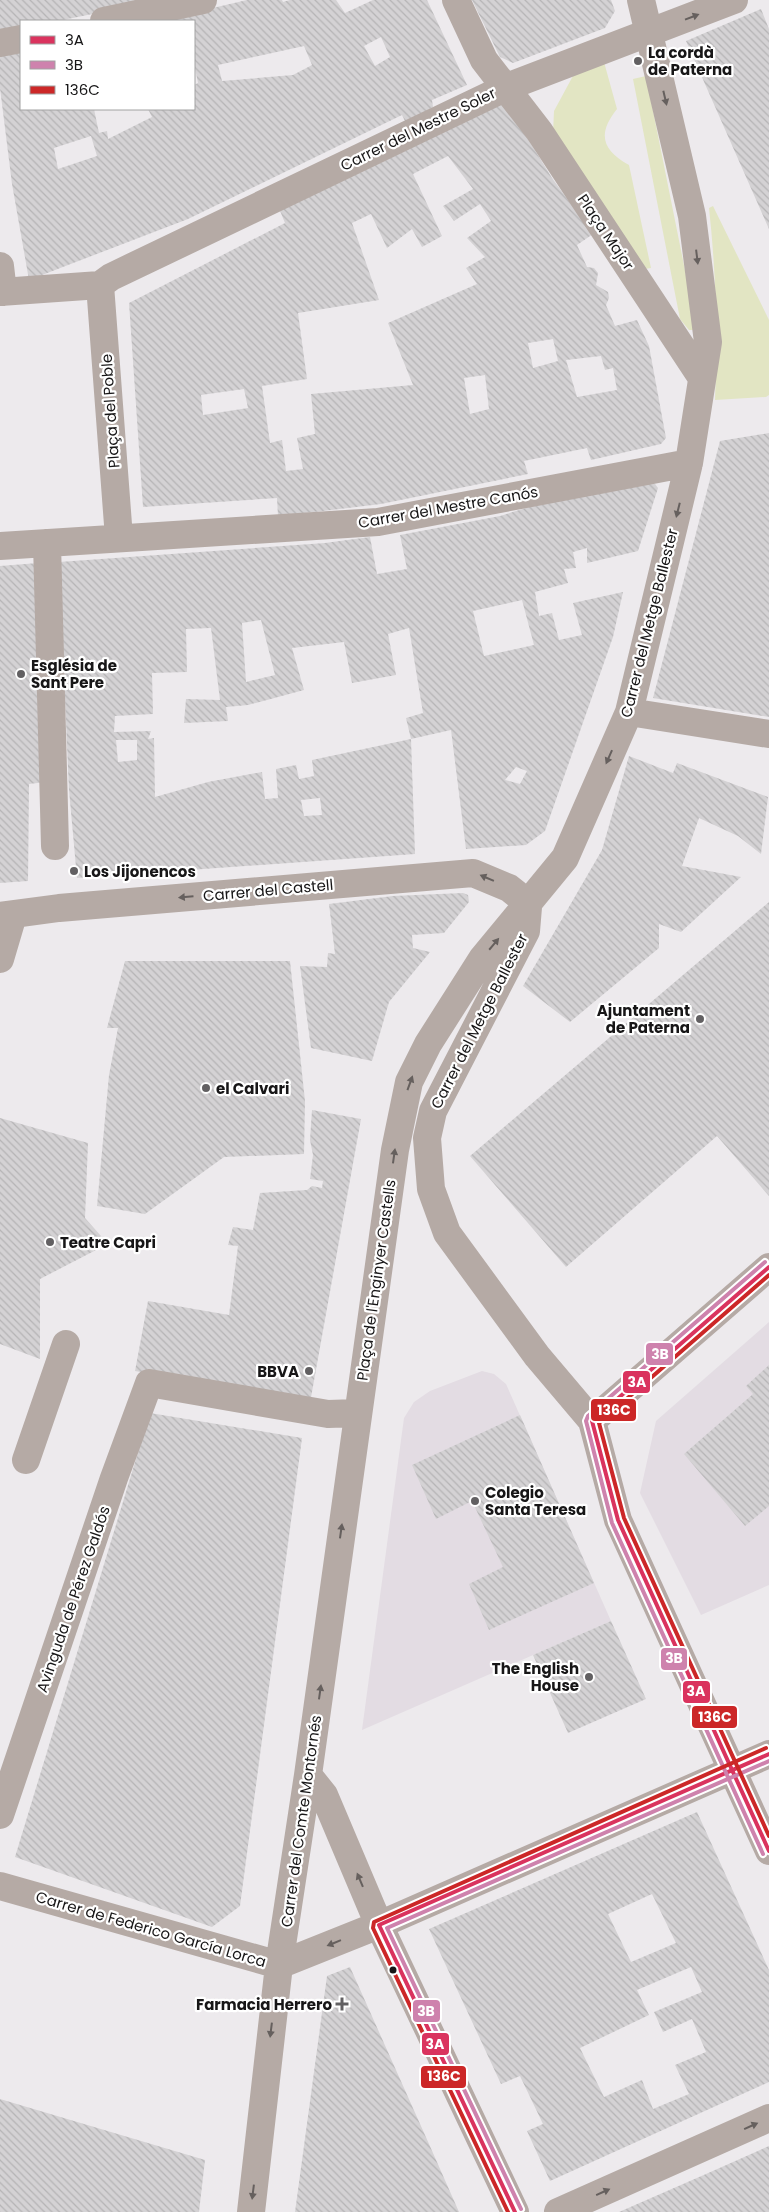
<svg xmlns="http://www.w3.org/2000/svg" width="769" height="2212" font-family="Poppins,sans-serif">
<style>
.built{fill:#e3dce3}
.green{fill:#e2e5c3}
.building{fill:url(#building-back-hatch);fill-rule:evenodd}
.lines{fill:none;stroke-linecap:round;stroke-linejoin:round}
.minor{stroke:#b5aaa5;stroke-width:28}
.bus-1-casing{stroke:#fff;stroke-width:8}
.bus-2-casing{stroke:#fff;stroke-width:8}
.bus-3-casing{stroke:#fff;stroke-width:8}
.bus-1{stroke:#da335e;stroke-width:4}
.bus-2{stroke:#ce82ad;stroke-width:4}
.bus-3{stroke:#cc2727;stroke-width:4}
.oneway{fill:#66605e}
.poi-dot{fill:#626062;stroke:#fff;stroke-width:2}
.bus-dot{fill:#171617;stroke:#fff;stroke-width:2}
.labels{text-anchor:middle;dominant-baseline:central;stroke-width:4.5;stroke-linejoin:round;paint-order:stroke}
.poi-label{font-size:15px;font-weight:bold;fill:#171617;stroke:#fff;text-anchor:start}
.street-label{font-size:15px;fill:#171617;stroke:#fff}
.line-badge{stroke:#fff;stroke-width:2}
.badge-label{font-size:14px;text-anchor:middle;font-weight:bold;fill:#fff}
</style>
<defs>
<pattern id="building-back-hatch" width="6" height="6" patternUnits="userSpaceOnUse" patternTransform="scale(1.25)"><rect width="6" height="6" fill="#d4d2d4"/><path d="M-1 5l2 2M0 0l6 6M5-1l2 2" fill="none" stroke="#b5b4b5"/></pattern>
</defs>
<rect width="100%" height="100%" fill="#edeaed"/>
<path class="built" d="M769,1322V1585L701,1615L640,1493L656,1421Z
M482,1371L494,1374L506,1384L611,1621L362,1730L404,1418L414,1402L430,1391Z"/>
<path class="green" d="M604,62L617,109C597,134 602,150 629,165L651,268L638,270L553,133L554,111L574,74Z
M646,76L697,330H689L680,319L633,79Z
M713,206L769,320V395L766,397L715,400C718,335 716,272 709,208Z"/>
<path class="building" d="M0,0H156V1L58,21H21V29L0,33Z
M247,0H282L283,2L290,0H336L345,13L373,0H427L467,85L432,100L433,107L406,123L402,115L188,219L29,280L12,184L0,88V54L21,49V109H94L99,133L107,131L108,139L152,117L148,109H194V85L198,83L194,63V21H157ZM381,37L390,57L375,66L364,46ZM304,46L312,65L293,75L222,81L218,65ZM91,136L97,156L58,169L54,148Z
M472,0H611L615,11L605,28L513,63L500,57Z
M761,9L769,29V229L686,41Z
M503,98L552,178L593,234L577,245L587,267L594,268L598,273L596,285L608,292L609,298L606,305L615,326L637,320L649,346L666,438L661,444L591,460L587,448L524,461L528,474L381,504L323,511L278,516L277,498L143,507L129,303L285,223L278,206ZM448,156L473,189L443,206L454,221L480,204L491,221L467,238L485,257L466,268L477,284L388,323L413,385L311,394L315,434L297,438L303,469L286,471L282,440L270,443L262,386L307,379L298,313L379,300L352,223L371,214L387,248L412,229L422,247L442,236L413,174ZM553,339L558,361L533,368L528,343ZM601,356L605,370L613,368L617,390L577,397L566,360ZM485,375L489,409L470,414L464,378ZM244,389L248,408L203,415L201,395Z
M769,433V717L653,698L720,441Z
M648,481L655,484L658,488L638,551L587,563V548L573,552L576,568L564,569L568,583L535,592L539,616L552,613L559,640L582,635L573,603L623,592L613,637L545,831L526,845L466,849L451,730L411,739L406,718L423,713L409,628L388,634L396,675L352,683L344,642L292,648L304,690L248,705L226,707L228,721L184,723L186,699L220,700L211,628L186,629L187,672L152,673L153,714L115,716L114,732L151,731L148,739L154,738L155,797L208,782L262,772L265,799L278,798L276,769L296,765L299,779L314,776L312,760L411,739L415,854L77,878L69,790L59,562L325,543L370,537L377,574L407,569L400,535L500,516L545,502ZM522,600L534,645L484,656L473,611ZM261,620L275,675L246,682L242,623ZM116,740H137V760L118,762ZM516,767L527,771L520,784L505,780ZM320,798L322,815L304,816L301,800Z
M38,563L46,782L29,784L28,881L0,883V566Z
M629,756L673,773L677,763L768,797L761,854L738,836L699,818L682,866L741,877L681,932L659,924V948L570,1022L523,986L602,850Z
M463,893L468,895L469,902L444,933L412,935L413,948L430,952L389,1002L372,1061L311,1048L300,966L327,967L328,953L335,954L329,904L393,896Z
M769,902V1196L717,1136L566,1267L470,1156Z
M125,961H290L305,1101L304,1154L224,1157L145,1214L97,1206L109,1075L118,1028H107Z
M312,1110L361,1119L310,1403L135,1371L148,1301L229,1315L238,1246L228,1245L233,1227L253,1230L260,1193L307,1190L312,1186L322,1188L323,1181L310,1179L313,1155L310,1140Z
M0,1118L88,1143L85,1218L101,1236L98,1249L40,1279V1359L0,1344Z
M769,1365V1506L745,1526L684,1454L753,1394L746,1386Z
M150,1413L302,1438L240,1906L212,1927L15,1857Z
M520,1415L594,1583L489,1630L469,1584L503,1567L472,1501L436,1519L412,1465Z
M611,1621L646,1699L568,1733L533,1655Z
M697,1812L769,1970V2082L550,2181L527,2131L543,2124L520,2076L501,2084L429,1929ZM652,1894L676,1943L631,1962L608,1914ZM691,1967L702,1992L654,2012L663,2032L692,2019L706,2052L675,2065L689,2094L653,2109L642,2080L604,2097L580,2048L649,2015L637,1990Z
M350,1967L429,2144L459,2212H295L327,1976Z
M0,2099L205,2160L199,2212H0Z
M769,2146V2212H619L706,2174Z"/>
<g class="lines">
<path class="minor" d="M456,0L484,60L539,131L702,378
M104,21L203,0
M0,43L21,39
M0,266L3,292
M100,285L119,538
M0,292L100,285L111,277L507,87L734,0
M47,543L55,846
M0,546L378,522L689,463
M629,712L769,734
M528,907L526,931L433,1111L427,1138L431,1189L447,1233L537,1356L592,1421L618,1520L769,1851
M0,916L59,908L473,873L509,888L528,903
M0,959L13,915
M592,1421L769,1267
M26,1460L66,1344
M308,1775L324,1795L379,1925L515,2212
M0,1815L114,1478L149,1383L328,1414L358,1413
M0,1886L279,1965L379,1925L769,1754
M251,2212L279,1965L308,1775L395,1150L409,1082L428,1044L482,959L565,858L629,712L689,463L708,342L692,216L641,0
M558,2212L769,2118"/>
<g class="bus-1-casing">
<path id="bus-1" d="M769,1267L592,1421L618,1520L769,1851
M515,2212L379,1925L769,1754"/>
</g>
<g class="bus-2-casing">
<path id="bus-2" d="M763,1854L612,1523L586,1421L588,1416L765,1262
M521,2209L387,1928L769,1761"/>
</g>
<g class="bus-3-casing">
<path id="bus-3" d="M769,1275L599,1423L624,1518L769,1836
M508,2212L373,1928L374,1922L766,1748"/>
</g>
<use href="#bus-1" class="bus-1"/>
<use href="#bus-2" class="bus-2"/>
<use href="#bus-3" class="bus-3"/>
</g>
<defs><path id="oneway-solid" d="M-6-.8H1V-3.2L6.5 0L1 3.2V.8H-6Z" transform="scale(1.25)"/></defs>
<g class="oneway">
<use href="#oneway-solid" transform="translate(692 17) rotate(-21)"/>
<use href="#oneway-solid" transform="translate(665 98) rotate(77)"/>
<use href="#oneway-solid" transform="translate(697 257) rotate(83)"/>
<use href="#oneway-solid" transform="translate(678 510) rotate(104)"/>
<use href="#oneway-solid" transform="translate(609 757) rotate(114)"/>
<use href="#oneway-solid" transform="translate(487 878) rotate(-157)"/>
<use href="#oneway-solid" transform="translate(186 897) rotate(175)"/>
<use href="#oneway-solid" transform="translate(494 944) rotate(-50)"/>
<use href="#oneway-solid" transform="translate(410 1083) rotate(-70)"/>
<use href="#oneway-solid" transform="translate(394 1156) rotate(-82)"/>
<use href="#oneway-solid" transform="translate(341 1531) rotate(-82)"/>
<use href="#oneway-solid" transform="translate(320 1692) rotate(-82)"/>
<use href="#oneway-solid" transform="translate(360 1880) rotate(-113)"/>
<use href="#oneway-solid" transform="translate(334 1943) rotate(158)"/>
<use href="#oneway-solid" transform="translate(271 2030) rotate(97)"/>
<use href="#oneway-solid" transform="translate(751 2126) rotate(-24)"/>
<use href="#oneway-solid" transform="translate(253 2192) rotate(97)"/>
<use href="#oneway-solid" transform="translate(603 2192) rotate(-24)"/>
</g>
<g class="poi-dot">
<circle cx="638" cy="61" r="5"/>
<circle cx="21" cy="674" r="5"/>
<circle cx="74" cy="871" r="5"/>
<circle cx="700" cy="1019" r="5"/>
<circle cx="206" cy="1088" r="5"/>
<circle cx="50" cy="1242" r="5"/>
<circle cx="309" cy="1371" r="5"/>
<circle cx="475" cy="1501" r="5"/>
<circle cx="589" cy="1677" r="5"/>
<path d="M339.5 1996.5h5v5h5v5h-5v5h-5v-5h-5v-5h5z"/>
</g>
<circle class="bus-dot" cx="393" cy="1970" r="4.5"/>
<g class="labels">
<g class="poi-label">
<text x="648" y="52">La cordà<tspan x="648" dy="17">de Paterna</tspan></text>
<text x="31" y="665">Església de<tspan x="31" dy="17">Sant Pere</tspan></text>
<text x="84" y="871">Los Jijonencos</text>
<text x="690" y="1010" text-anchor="end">Ajuntament<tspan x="690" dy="17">de Paterna</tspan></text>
<text x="216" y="1088">el Calvari</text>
<text x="60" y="1242">Teatre Capri</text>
<text x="299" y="1371" text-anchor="end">BBVA</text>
<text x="485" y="1492">Colegio<tspan x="485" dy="17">Santa Teresa</tspan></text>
<text x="579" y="1668" text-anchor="end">The English<tspan x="579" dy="17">House</tspan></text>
<text x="332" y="2004" text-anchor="end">Farmacia Herrero</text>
</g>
<g class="street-label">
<text transform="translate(418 129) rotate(-26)">Carrer del Mestre Soler</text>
<text transform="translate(606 232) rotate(56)">Plaça Major</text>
<text transform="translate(110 411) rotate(-94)">Plaça del Poble</text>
<text transform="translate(448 507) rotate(-10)">Carrer del Mestre Canós</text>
<text transform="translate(649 623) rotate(-76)">Carrer del Metge Ballester</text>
<text transform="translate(268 890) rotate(-5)">Carrer del Castell</text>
<text transform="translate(479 1021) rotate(-63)">Carrer del Metge Ballester</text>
<text transform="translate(376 1280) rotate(-82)">Plaça de l'Enginyer Castells</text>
<text transform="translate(73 1599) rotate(-71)">Avinguda de Pérez Galdós</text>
<text transform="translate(301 1821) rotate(-82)">Carrer del Comte Montornés</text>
<text transform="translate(151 1929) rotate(16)">Carrer de Federico García Lorca</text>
</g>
</g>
<g class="line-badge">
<rect x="645" y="1342" width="29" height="24" rx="5" fill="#ce82ad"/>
<rect x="622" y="1370" width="29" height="24" rx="5" fill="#da335e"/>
<rect x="590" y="1398" width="47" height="24" rx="5" fill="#cc2727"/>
<rect x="660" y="1647" width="28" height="24" rx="5" fill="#ce82ad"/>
<rect x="682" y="1680" width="29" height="24" rx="5" fill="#da335e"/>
<rect x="691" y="1705" width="47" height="24" rx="5" fill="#cc2727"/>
<rect x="412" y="1999" width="29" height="24" rx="5" fill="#ce82ad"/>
<rect x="421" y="2032" width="29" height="24" rx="5" fill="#da335e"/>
<rect x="420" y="2065" width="47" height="24" rx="5" fill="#cc2727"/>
</g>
<g class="badge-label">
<text x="660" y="1359">3B</text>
<text x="637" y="1387">3A</text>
<text x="614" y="1415">136C</text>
<text x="674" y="1663">3B</text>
<text x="696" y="1696">3A</text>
<text x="715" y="1722">136C</text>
<text x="426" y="2016">3B</text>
<text x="435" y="2049">3A</text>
<text x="444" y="2081">136C</text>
</g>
<rect x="20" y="20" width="175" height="90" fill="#ffffff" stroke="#a2a2a2"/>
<rect x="30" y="36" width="25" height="8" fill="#da335e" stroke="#a2a2a2"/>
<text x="65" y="45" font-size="15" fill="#171617">3A</text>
<rect x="30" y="61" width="25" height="8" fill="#ce82ad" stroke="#a2a2a2"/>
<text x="65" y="70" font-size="15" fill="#171617">3B</text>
<rect x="30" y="86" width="25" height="8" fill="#cc2727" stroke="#a2a2a2"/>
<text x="65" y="95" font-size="15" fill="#171617">136C</text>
</svg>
